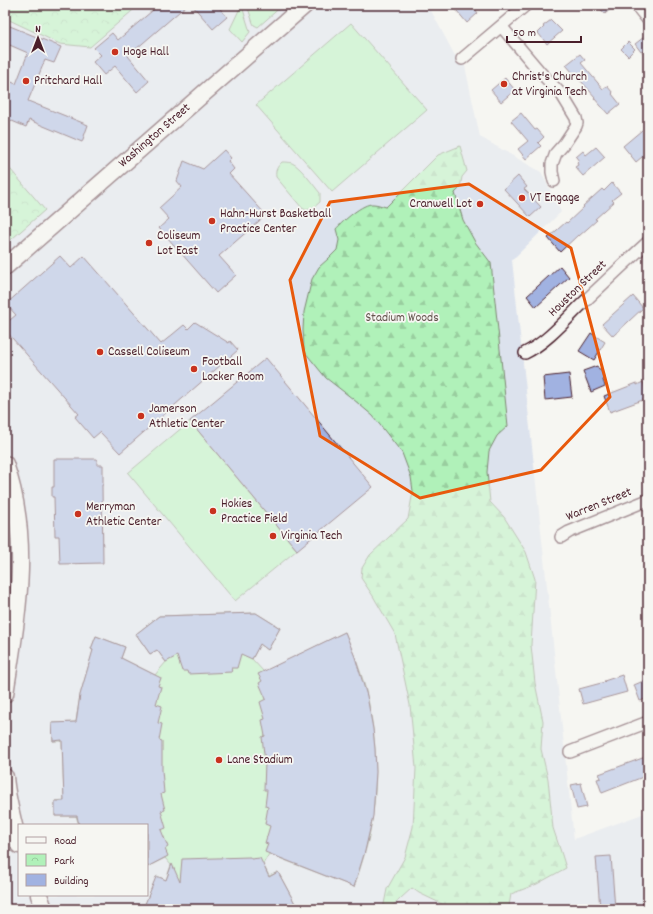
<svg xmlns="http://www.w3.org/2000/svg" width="653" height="914" font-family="Dekko,sans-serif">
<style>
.built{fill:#dce2ed;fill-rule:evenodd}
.grass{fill:#b0f1b9;stroke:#7d8872}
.forest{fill:url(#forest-firs);stroke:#7d8872}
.park{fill:url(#park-crowns);stroke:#7d8872}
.building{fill:#a1b2e1;stroke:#4a1f2b}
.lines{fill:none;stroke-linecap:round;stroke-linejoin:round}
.street-casing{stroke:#4a1f2b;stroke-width:14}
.secondary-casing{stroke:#4a1f2b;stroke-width:19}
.street{stroke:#f6f6f2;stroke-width:11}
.secondary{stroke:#f6f6f2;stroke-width:16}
.marked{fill:none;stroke:#e8590c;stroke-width:3;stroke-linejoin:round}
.poi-dot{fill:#c8321e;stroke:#f6f6f2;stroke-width:1.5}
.labels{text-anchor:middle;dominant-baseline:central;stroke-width:3.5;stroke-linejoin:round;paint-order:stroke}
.poi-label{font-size:13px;fill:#4a1f2b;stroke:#f6f6f2;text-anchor:start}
.street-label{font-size:13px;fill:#4a1f2b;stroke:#f6f6f2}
.park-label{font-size:13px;fill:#64544e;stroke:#f6f6f2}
</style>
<defs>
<pattern id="forest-firs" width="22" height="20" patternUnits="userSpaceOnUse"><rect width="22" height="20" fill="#b0f1b9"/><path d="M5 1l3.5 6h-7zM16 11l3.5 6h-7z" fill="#99ce9f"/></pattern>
<pattern id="park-crowns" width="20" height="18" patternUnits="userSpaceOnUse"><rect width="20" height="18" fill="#b0f1b9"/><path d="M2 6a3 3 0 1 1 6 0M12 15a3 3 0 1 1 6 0" fill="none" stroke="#99ce9f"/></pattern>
</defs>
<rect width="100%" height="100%" fill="#f6f6f2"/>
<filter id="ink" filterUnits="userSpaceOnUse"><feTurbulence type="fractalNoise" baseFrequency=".025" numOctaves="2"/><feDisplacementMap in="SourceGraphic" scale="8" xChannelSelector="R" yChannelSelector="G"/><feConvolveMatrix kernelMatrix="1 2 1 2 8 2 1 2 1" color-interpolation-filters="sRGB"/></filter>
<g filter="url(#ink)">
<path class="built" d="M5,5H428L454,54L465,66L480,137L541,172L561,212L512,260L574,839L648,812V909H5ZM19,825H147V895H19Z"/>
<path class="grass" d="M247,5H283L258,27L254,25L253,23Z
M242,6L250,32L242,42L230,29L240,8Z
M351,23L427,110L332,192L256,105Z
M282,162C285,162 289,162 292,163C300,166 314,186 320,193V202L312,209L306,210L302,208L276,177C275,170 277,167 282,162Z
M190,421L297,550L235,601L128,473Z
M256,613L280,628L268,650L260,644L252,659L264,672L345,632C353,653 362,673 367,695C378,743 379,793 368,841C364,857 359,872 354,887L269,854L263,864L269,876L278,872L298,909H143L157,876L166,880L171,865L165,858L147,867V825H79L76,816H55V801L64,800L62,741H53L52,723L76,722L80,695L93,651L91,649L96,636L125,647L121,658L155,675L166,662L157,650L150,654L136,634L159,616Z"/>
<path class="forest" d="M460,146L467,171L462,177L460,188L455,193L463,220L475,242L491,263L508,426L497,436L489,451L487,472L490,502L504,517L526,552L535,579L531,645L535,683L543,721L541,749L548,779L553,828L562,855L566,868L537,884L511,894L509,906L506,909H457L444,905L419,893L412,888L389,909H383L387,889L405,857L413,827L416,768L410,705L395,634L373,596L361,578L362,568L370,555L408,519L413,491L411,477L402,453L373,416L353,399L326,378L304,351L303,330L304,312L312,279L319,267L328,259L337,250L339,240L336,229C343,221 363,203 373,204C377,204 382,206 386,207L438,155Z"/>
<path class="park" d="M5,5H139L90,47L60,44L5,18Z
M5,163L45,210L5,245Z"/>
<path class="building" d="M159,5H187L128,56L149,81L137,92L115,66L104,75L93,62L101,55L94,48L112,33L118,40Z
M192,5H217L227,17L213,29Z
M452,5H472L478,13L467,23Z
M597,5H615L605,14Z
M551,20L562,31L547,44L538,33L544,27L543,26Z
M5,24L61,47L54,63L45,60L28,101L88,125L82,142L29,120L26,127L5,118V109L9,100L5,98V79L16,84L28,53L5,43Z
M644,37L648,41V57L643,51L641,52L635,44Z
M628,42L635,49L628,56L621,49Z
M580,54L585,60L581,63L603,89L607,86L613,93L612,94L620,104L608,114L594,98L595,97L581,81H580L566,65Z
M505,78L515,90L501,102L491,90Z
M521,113L535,130L537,129L544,137L538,143L541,146L526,159L518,149L528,141L511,121Z
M648,125V152L636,162L623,146Z
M596,147L605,157L583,176L575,167L578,165L577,163L579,161L576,157L583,151L586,155Z
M224,150L231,158L228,161L234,169L229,174L266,215L219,256L236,275L216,293L159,228L169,219L159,208L182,187L177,181L184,161L203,169Z
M518,176L527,187L524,189L541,207L530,217L504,189Z
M612,183L621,193L612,200L614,202L595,219L597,220L579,236L578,235L560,252L548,238L566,222L567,223L584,207L583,206L602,189L604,191Z
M60,256L71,268L84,256L161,344L184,325L188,329L195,322L229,343L230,341L238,350L120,453L100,432L93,438L75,417L79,414L5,330V324L16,315L6,304Z
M560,266L569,277L536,307L527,296Z
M633,296L643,308L613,336L602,324Z
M591,333L605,342L594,360L579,351Z
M266,358L373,487L297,550L190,421Z
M597,366L599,370H601L604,379L603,380L605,386L591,392L583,371Z
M569,374L572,397L545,400L543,377Z
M643,382L648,398L610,412L604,396L637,383V385Z
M54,459H97V465H103V485H102L103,563L60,564L59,536H55L54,497H52V487H54Z
M256,613L280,628L268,650L260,644L252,659L241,654L237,668H231L232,672L188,674L187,671H182L177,656L166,662L157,650L150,654L136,634L159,616Z
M345,632L355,657L367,696L373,729L375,749L376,772L373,816L365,851L354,887L265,852L268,844L265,843L270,826L265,824L268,807L265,806L267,790H264L265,762L262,737L265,736L262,720L265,719L260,702L266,699L259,683L262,681L258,674Z
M96,636L125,647L121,658L161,678L158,686L161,687L156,704L162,706L158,723L162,724L159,740L162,741V770L164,793L161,794L165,810L161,811L166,828L161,830L168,847L165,849L168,856L147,867V825H79L77,816H55V801H64L62,740L53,741L52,723L76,722L80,695L93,650L91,649Z
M622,675L627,692L583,704L579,689L605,682L604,681Z
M648,679V698L640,701L634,685Z
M648,756V775L602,793L597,779L601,778L599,774Z
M581,783L587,807L577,809L571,785Z
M611,856L615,909H600L596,857Z
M250,857L251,859L260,858L269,877L278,872L298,909H143L156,877H159L166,880L172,864L180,882L182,859Z"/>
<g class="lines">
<g class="street-casing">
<path id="street" d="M636,5L648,20
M501,26L540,72L562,95L576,118L577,123L576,126L564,144L556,153L552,164V172L554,181
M462,59L526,5
M525,353C546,343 566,320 583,303C604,283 626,262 648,242
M561,537L569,532L648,500
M570,752L648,722"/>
</g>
<g class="secondary-casing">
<path id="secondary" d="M5,267L305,5
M5,464C32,541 17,616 5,694
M5,777C7,800 13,822 19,845
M39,895L44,909"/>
</g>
<use href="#street" class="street"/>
<use href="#secondary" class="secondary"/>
</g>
</g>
<path d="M0 0H653V914H0ZM469,184L571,248L610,397L541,470L420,498L320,436L290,280L330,202Z" fill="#f6f6f2" fill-opacity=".55" fill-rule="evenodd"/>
<path class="marked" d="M469,184L571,248L610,397L541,470L420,498L320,436L290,280L330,202Z"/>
<g class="poi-dot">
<circle cx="115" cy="52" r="4"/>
<circle cx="26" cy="81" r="4"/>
<circle cx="504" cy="84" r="4"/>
<circle cx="522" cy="198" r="4"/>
<circle cx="480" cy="204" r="4"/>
<circle cx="212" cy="221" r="4"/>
<circle cx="149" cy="243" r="4"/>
<circle cx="100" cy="352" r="4"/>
<circle cx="194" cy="369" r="4"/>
<circle cx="141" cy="416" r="4"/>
<circle cx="213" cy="511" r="4"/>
<circle cx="78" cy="514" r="4"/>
<circle cx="273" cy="536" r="4"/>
<circle cx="219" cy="760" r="4"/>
</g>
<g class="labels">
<g class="poi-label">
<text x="123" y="52">Hoge Hall</text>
<text x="512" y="77">Christ's Church<tspan x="512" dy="15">at Virginia Tech</tspan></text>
<text x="34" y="81">Pritchard Hall</text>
<text x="530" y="198">VT Engage</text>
<text x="472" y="204" text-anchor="end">Cranwell Lot</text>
<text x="220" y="214">Hahn-Hurst Basketball<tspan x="220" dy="15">Practice Center</tspan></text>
<text x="157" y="236">Coliseum<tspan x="157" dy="15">Lot East</tspan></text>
<text x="108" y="352">Cassell Coliseum</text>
<text x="202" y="362">Football<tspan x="202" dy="15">Locker Room</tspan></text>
<text x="149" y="409">Jamerson<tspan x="149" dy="15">Athletic Center</tspan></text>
<text x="221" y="504">Hokies<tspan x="221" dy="15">Practice Field</tspan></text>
<text x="86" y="507">Merryman<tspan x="86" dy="15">Athletic Center</tspan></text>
<text x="281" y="536">Virginia Tech</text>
<text x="227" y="760">Lane Stadium</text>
</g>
<g class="street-label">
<text transform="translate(155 136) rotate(-41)">Washington Street</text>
<text transform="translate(578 289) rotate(-44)">Houston Street</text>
<text transform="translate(599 505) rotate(-22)">Warren Street</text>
</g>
<g class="park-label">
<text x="402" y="318">Stadium Woods</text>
</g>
</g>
<rect width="653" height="914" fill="none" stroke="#f6f6f2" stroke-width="20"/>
<rect x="10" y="10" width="633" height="894" fill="none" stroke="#4a1f2b" stroke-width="1.5" filter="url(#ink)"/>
<rect x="18" y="824" width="130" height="72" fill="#f6f6f2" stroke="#b1a0a2"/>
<rect x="26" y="837" width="20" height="6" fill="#f6f6f2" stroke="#b1a0a2"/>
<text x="54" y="844" font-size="12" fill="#4a1f2b">Road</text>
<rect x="26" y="854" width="20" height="12" fill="url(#park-crowns)" stroke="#b1a0a2"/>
<text x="54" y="864" font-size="12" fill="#4a1f2b">Park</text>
<rect x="26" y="874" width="20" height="12" fill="#a1b2e1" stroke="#b1a0a2"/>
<text x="54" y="884" font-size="12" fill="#4a1f2b">Building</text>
<g transform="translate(38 38)" stroke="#f6f6f2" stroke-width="3" paint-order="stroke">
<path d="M0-3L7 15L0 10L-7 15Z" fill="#4a1f2b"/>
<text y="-6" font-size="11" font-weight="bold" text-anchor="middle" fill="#4a1f2b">N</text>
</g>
<path d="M507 36v6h74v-6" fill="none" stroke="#4a1f2b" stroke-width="2"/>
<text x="513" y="36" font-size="12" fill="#4a1f2b" stroke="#f6f6f2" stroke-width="3" paint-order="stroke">50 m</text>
</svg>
